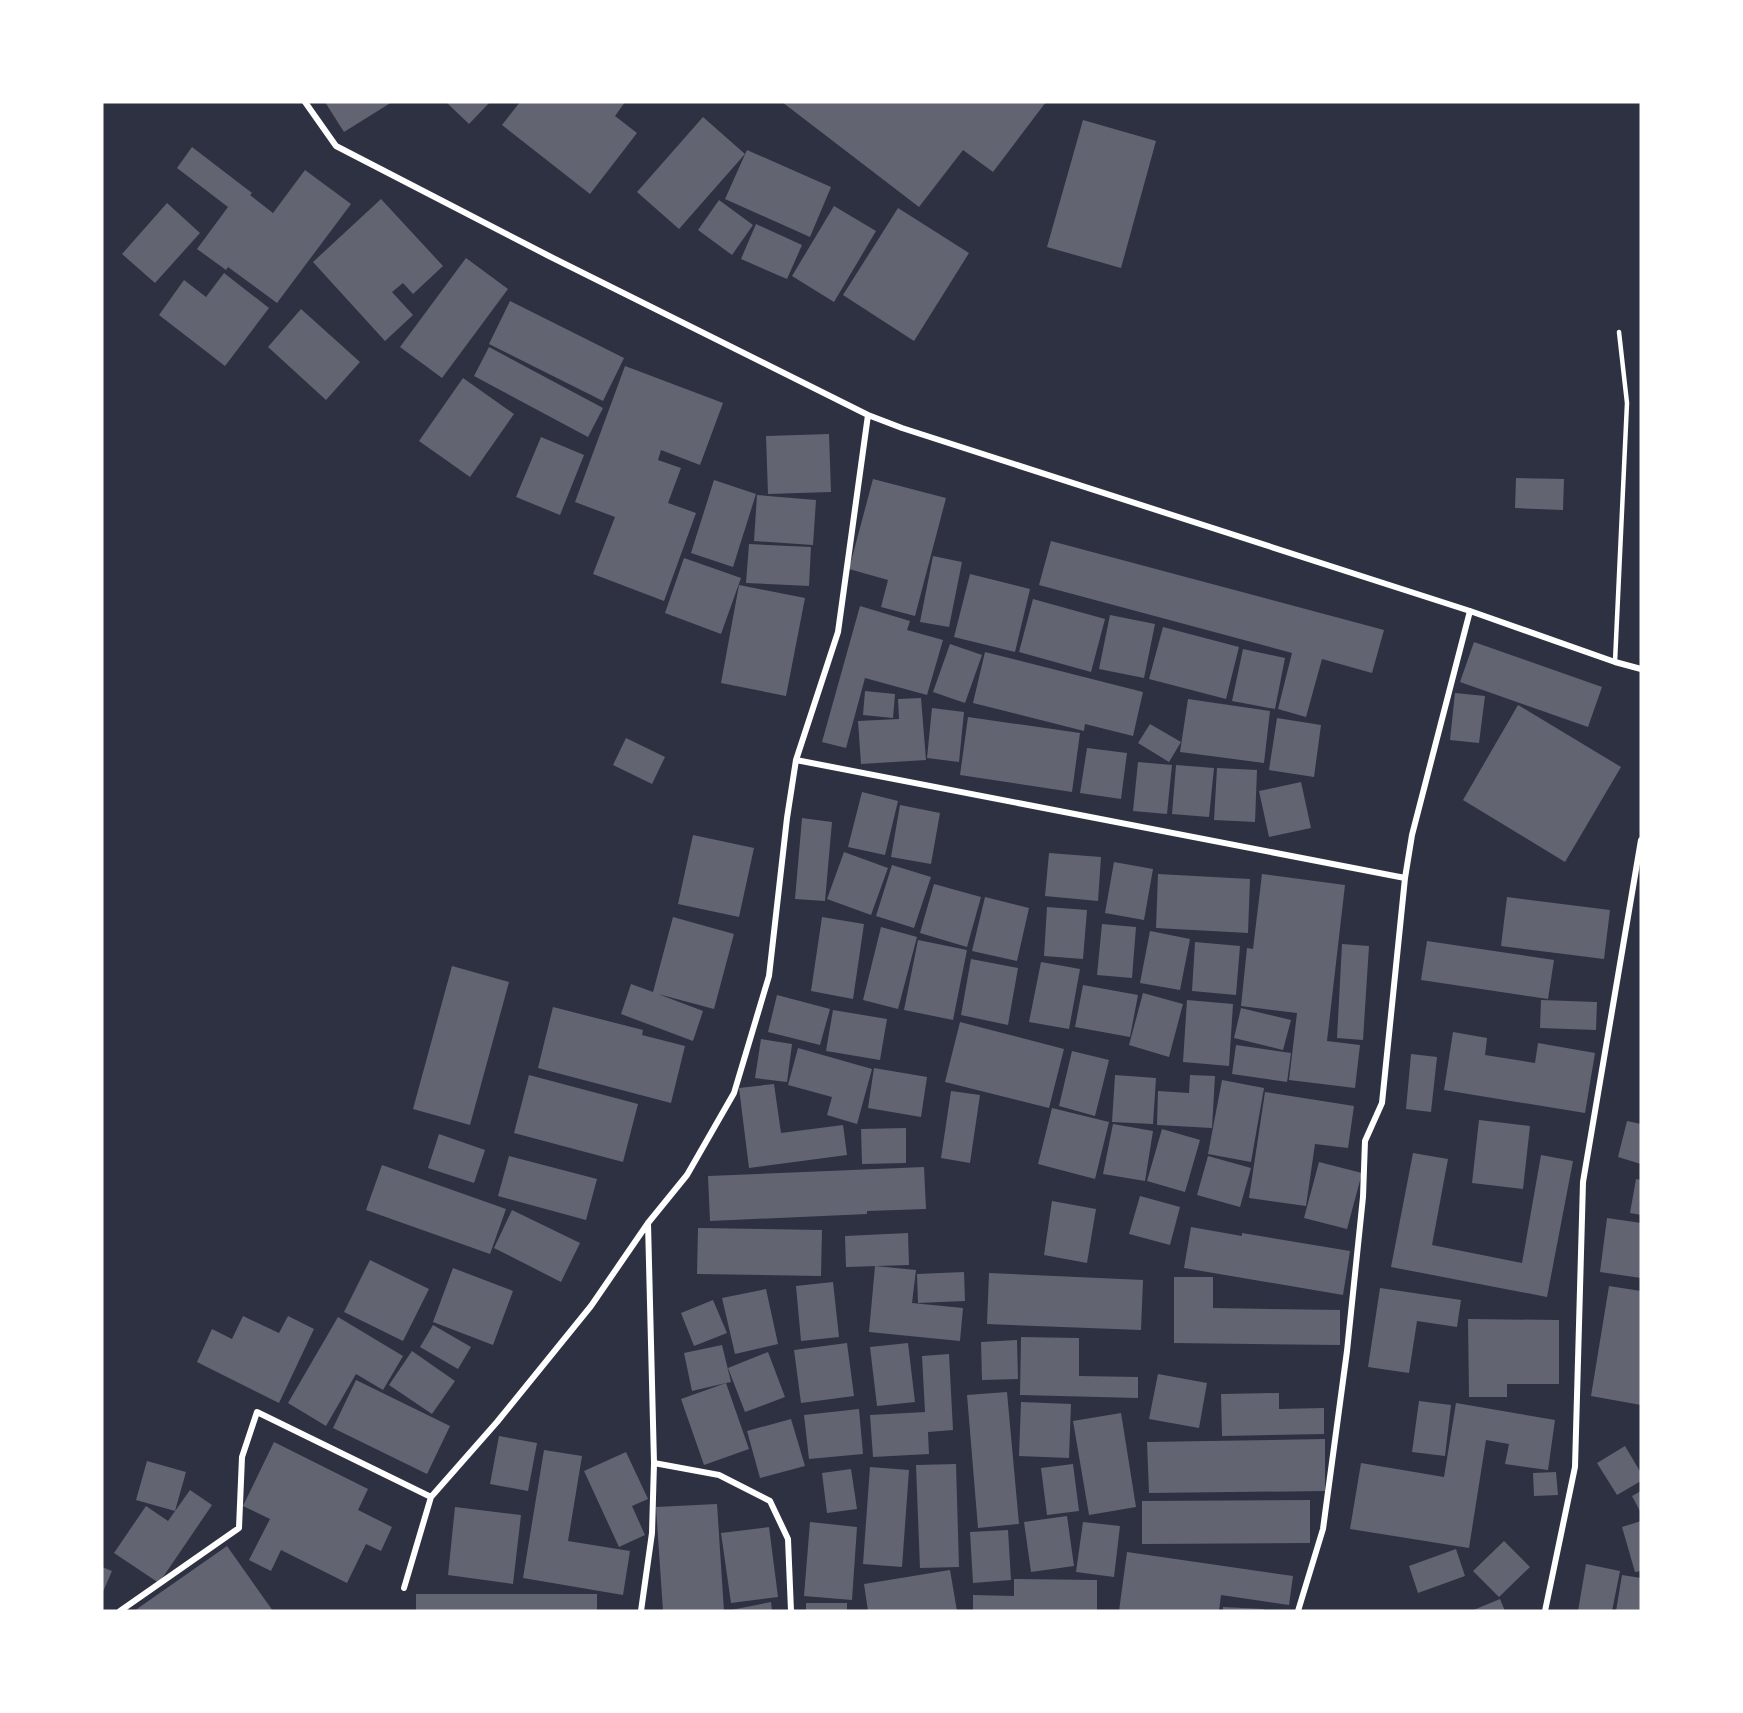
<svg xmlns="http://www.w3.org/2000/svg" width="1743" height="1713" font-family="Rubik,sans-serif">
<style>
.building{fill:#626471}
.lines{fill:none;stroke-linecap:round;stroke-linejoin:round}
.service{stroke:#fff;stroke-width:4.5}
.minor{stroke:#fff;stroke-width:6}
</style>
<rect width="100%" height="100%" fill="#2d3142"/>
<path class="building" d="M325,102H392L344,132Z
M446,102H490L469,124Z
M520,102H625L615,116L637,133L590,194L502,125Z
M782,102H1046L993,172L963,150L919,207Z
M703,117L745,154L679,229L637,192Z
M1083,120L1156,141L1121,268L1047,247Z
M192,147L252,193L250,195L273,213L305,170L351,204L277,303L228,267L226,270L197,249L228,207L177,168Z
M747,150L831,187L810,237L725,199Z
M381,199L443,266L413,294L403,283L392,292L413,315L385,341L313,262Z
M719,200L753,225L732,255L698,230Z
M167,203L200,233L155,283L122,254Z
M834,206L876,231L834,302L792,276Z
M898,208L969,253L914,341L843,295Z
M756,224L802,245L787,279L741,259Z
M466,258L508,289L442,378L400,347Z
M224,273L269,308L225,366L159,315L184,280L206,297Z
M510,301L624,358L603,401L489,344Z
M301,309L360,362L326,400L268,347Z
M489,347L603,408L588,437L474,376Z
M625,366L723,403L700,465L661,450L658,460L681,468L668,503L696,513L664,601L593,574L615,517L575,502Z
M463,378L514,414L470,477L419,441Z
M829,434L831,492L768,494L766,436Z
M541,437L584,455L560,515L516,497Z
M1516,478L1564,479L1563,510L1515,508Z
M873,479L946,498L915,616L881,607L888,580L849,569Z
M714,480L756,494L733,567L691,553Z
M757,495L816,500L813,545L754,541Z
M1051,541L1384,630L1372,673L1322,659L1306,717L1278,709L1292,653L1039,585Z
M749,544L811,547L809,586L746,583Z
M933,556L962,562L949,627L920,622Z
M684,558L741,578L721,634L665,613Z
M970,574L1030,589L1015,652L954,637Z
M739,585L805,598L786,696L721,683Z
M1033,599L1105,619L1091,672L1019,652Z
M860,606L910,621L907,630L943,640L927,695L865,678L846,748L822,742Z
M1110,615L1155,624L1144,678L1099,669Z
M1163,627L1239,647L1226,699L1149,679Z
M1474,642L1602,687L1588,727L1460,682Z
M950,644L982,655L965,703L933,692Z
M1243,649L1285,658L1275,709L1232,701Z
M985,652L1143,692L1133,736L1085,724L1084,731L973,703Z
M865,691L895,694L893,718L863,715Z
M1455,693L1485,696L1479,743L1450,740Z
M921,698L926,760L861,764L858,721L899,719L898,699Z
M1188,699L1270,711L1264,763L1180,752Z
M1518,705L1621,767L1565,862L1463,800Z
M932,708L964,712L959,762L927,758Z
M968,717L1080,733L1072,792L960,775Z
M1277,718L1321,725L1314,777L1269,770Z
M1150,724L1181,742L1169,762L1138,743Z
M626,738L665,757L652,784L613,765Z
M1087,748L1127,753L1121,799L1080,793Z
M1138,762L1172,765L1167,814L1133,811Z
M1176,765L1214,768L1209,817L1172,814Z
M1217,768L1257,770L1255,822L1214,820Z
M1301,782L1311,828L1269,837L1259,791Z
M862,792L898,801L885,855L848,847Z
M900,805L940,813L931,864L891,857Z
M802,818L832,822L825,901L795,899Z
M693,835L754,848L739,917L678,904Z
M844,852L888,868L871,915L827,899Z
M1049,853L1101,857L1098,901L1045,896Z
M1114,862L1153,869L1144,920L1105,913Z
M892,865L931,877L914,928L876,916Z
M1158,874L1250,879L1248,933L1156,928Z
M1262,874L1345,885L1327,1041L1360,1045L1355,1088L1289,1080L1297,1013L1241,1006L1247,948L1253,949Z
M934,884L981,897L967,947L920,933Z
M985,897L1029,908L1017,961L972,951Z
M1507,897L1610,910L1604,959L1501,946Z
M1047,907L1087,910L1083,959L1044,956Z
M673,917L734,934L714,1009L658,994L703,1011L693,1041L621,1014L631,984L653,992Z
M822,917L864,924L853,999L811,991Z
M1102,924L1136,927L1132,978L1097,975Z
M881,927L917,937L898,1009L863,1000Z
M1150,931L1190,939L1180,990L1140,983Z
M918,940L967,950L953,1020L904,1010Z
M1427,941L1554,960L1548,999L1421,980Z
M1195,942L1240,946L1236,995L1192,991Z
M1342,944L1369,946L1363,1040L1337,1038Z
M971,959L1018,968L1008,1025L961,1015Z
M1041,962L1080,969L1069,1029L1029,1022Z
M452,966L509,982L470,1125L413,1109Z
M1083,985L1138,995L1130,1037L1075,1027Z
M1143,993L1183,1004L1169,1057L1129,1045Z
M777,995L830,1009L820,1045L768,1032Z
M1187,1000L1233,1004L1229,1066L1183,1062Z
M1541,1000L1597,1002L1596,1030L1540,1028Z
M553,1007L643,1030L642,1035L685,1046L671,1103L538,1068Z
M1241,1008L1291,1020L1283,1050L1234,1038Z
M833,1010L887,1019L880,1060L826,1051Z
M960,1022L1064,1049L1049,1108L945,1082Z
M1453,1032L1487,1038L1485,1055L1535,1063L1538,1043L1595,1053L1585,1113L1444,1090Z
M761,1039L792,1044L787,1082L755,1078Z
M1236,1045L1291,1053L1287,1082L1232,1074Z
M798,1048L872,1069L857,1124L827,1115L832,1097L788,1085Z
M1072,1051L1109,1060L1095,1116L1059,1106Z
M1411,1054L1437,1057L1431,1112L1406,1109Z
M874,1068L927,1077L921,1117L868,1108Z
M529,1075L638,1104L623,1162L514,1133Z
M1115,1075L1156,1078L1153,1124L1112,1122Z
M1190,1075L1215,1076L1212,1128L1157,1125L1158,1091L1189,1093Z
M1222,1080L1264,1088L1251,1162L1208,1154Z
M774,1084L781,1133L843,1125L847,1155L749,1168L739,1088Z
M951,1091L980,1095L970,1163L941,1158Z
M1265,1092L1354,1106L1348,1148L1315,1144L1306,1206L1249,1198Z
M1052,1108L1109,1122L1095,1179L1038,1164Z
M1479,1120L1530,1126L1523,1189L1472,1183Z
M1627,1121L1641,1124V1164L1618,1157Z
M1113,1124L1153,1131L1145,1181L1103,1174Z
M906,1128V1163L862,1164L861,1129Z
M1162,1129L1200,1140L1185,1192L1147,1181Z
M439,1134L485,1150L474,1183L428,1168Z
M1413,1153L1448,1159L1432,1245L1522,1263L1541,1155L1573,1161L1547,1297L1391,1267Z
M509,1156L597,1179L586,1220L498,1196Z
M1208,1156L1251,1168L1240,1207L1197,1195Z
M1319,1162L1362,1173L1347,1229L1304,1218Z
M382,1165L506,1209L490,1254L366,1210Z
M924,1167L926,1209L867,1211V1214L710,1221L708,1176Z
M1636,1179L1641,1180V1215L1630,1213Z
M1140,1196L1180,1207L1170,1245L1129,1234Z
M1052,1201L1096,1209L1087,1263L1044,1255Z
M512,1210L580,1243L561,1282L494,1248Z
M1607,1218L1641,1223V1278L1600,1272Z
M1191,1227L1242,1236V1233L1350,1251L1343,1295L1184,1268Z
M698,1228L822,1230L821,1276L697,1274Z
M908,1233L909,1265L846,1267L845,1236Z
M370,1260L429,1289L403,1341L344,1312Z
M875,1266L916,1270L912,1303L963,1308L960,1341L869,1332Z
M453,1268L513,1291L493,1345L433,1322Z
M964,1272L965,1301L918,1303L917,1274Z
M989,1273L1143,1280L1141,1330L987,1324Z
M1174,1277H1213V1308L1340,1310V1345L1174,1343Z
M833,1282L839,1337L801,1341L796,1286Z
M1609,1286L1641,1291V1405L1591,1396Z
M1380,1288L1461,1300L1457,1327L1417,1321L1409,1373L1368,1367Z
M766,1289L778,1344L735,1354L722,1298Z
M713,1300L727,1333L694,1346L681,1313Z
M243,1316L279,1333L288,1316L314,1329L279,1403L197,1362L212,1329L232,1339Z
M338,1317L403,1356L383,1390L356,1374L326,1426L288,1403Z
M1468,1319L1559,1320V1384H1507V1397H1469Z
M433,1325L471,1347L458,1369L420,1347Z
M1021,1337L1079,1338V1376L1138,1377V1398L1020,1395Z
M1017,1340L1018,1379L982,1380L981,1342Z
M847,1343L854,1396L801,1403L794,1350Z
M908,1343L915,1402L877,1406L870,1347Z
M722,1345L731,1382L726,1383L749,1449L704,1465L681,1399L726,1383L692,1391L684,1353Z
M412,1351L455,1381L432,1414L389,1385Z
M768,1352L785,1397L745,1412L728,1368Z
M949,1354L953,1430L928,1432L929,1454L873,1457L870,1415L925,1412L922,1356Z
M1158,1374L1207,1383L1199,1428L1149,1419Z
M356,1380L450,1426L427,1474L333,1428Z
M1007,1392L1019,1524L978,1528L967,1395Z
M1279,1393V1409L1324,1408V1434L1222,1436L1221,1394Z
M1419,1401L1451,1405L1445,1456L1412,1452Z
M1021,1402L1071,1404L1069,1458L1019,1456Z
M1456,1403L1555,1420L1548,1470L1505,1464L1509,1444L1486,1440L1469,1548L1350,1529L1361,1463L1444,1477Z
M859,1409L863,1454L809,1459L804,1415Z
M1121,1413L1136,1507L1089,1515L1073,1421Z
M791,1419L805,1466L760,1478L747,1431Z
M499,1436L537,1443L528,1491L490,1484Z
M1325,1439V1491L1149,1493L1147,1442Z
M274,1442L368,1489L358,1510L392,1527L381,1551L366,1544L347,1583L281,1550L271,1571L249,1560L270,1519L243,1506Z
M1625,1446L1641,1473V1481L1617,1495L1597,1463Z
M544,1450L582,1456L568,1541L630,1551L623,1595L523,1578Z
M626,1452L648,1499L632,1506L645,1535L619,1547L584,1471Z
M147,1461L186,1472L175,1511L136,1500Z
M956,1464L959,1567L920,1568L916,1465Z
M1073,1464L1079,1511L1047,1515L1041,1468Z
M870,1467L909,1470L902,1567L863,1564Z
M851,1469L857,1509L827,1513L822,1473Z
M1556,1472L1558,1495L1534,1496L1533,1473Z
M190,1490L212,1505L159,1583L114,1553L146,1506L168,1521Z
M1641,1491V1513L1632,1496Z
M1310,1500V1543L1142,1544V1501Z
M717,1504L724,1611H663L656,1507Z
M455,1507L521,1515L513,1584L448,1575Z
M1067,1516L1074,1566L1031,1572L1024,1522Z
M1641,1521V1571L1635,1572L1622,1527Z
M810,1522L857,1527L852,1600L804,1596Z
M1083,1522L1120,1526L1114,1577L1076,1572Z
M769,1527L778,1597L731,1603L721,1533Z
M1008,1530L1011,1580L973,1583L970,1532Z
M1504,1541L1530,1567L1499,1597L1473,1571Z
M227,1546L273,1611H134Z
M1456,1549L1465,1576L1418,1593L1409,1566Z
M1127,1552L1293,1576L1289,1605L1221,1595L1219,1611H1119Z
M1586,1564L1620,1571L1612,1611H1578Z
M102,1567L112,1571L102,1594Z
M950,1570L957,1611H868L864,1584Z
M1622,1575L1641,1578V1611H1616Z
M1014,1579L1097,1580V1611H973V1595L1014,1596Z
M416,1594H597V1611H416Z
M1500,1599L1505,1611H1471Z
M771,1602L772,1611H731V1610Z
M806,1603H847V1611H806Z
M1223,1607L1264,1609V1611H1223Z"/>
<g class="lines">
<path class="service" d="M1615,662L1627,403L1619,332"/>
<path class="minor" d="M305,102L336,146L547,255L868,415L902,428L1470,611L1615,662L1641,669
M796,760L1405,878
M654,1463L719,1475L770,1501L788,1539L791,1611
M404,1588L431,1497
M120,1611L239,1528L242,1457L257,1412L431,1497L497,1422L591,1306L648,1223L687,1175L734,1093L769,976L787,818L796,760L838,632L868,415
M641,1611L652,1533L654,1463L648,1223
M1298,1611L1323,1529L1347,1351L1363,1197L1365,1141L1382,1103L1405,878L1412,835L1470,611
M1545,1611L1575,1467L1583,1182L1641,840"/>
</g>
<rect width="1743" height="1713" fill="none" stroke="#ffffff" stroke-width="207"/>
</svg>
